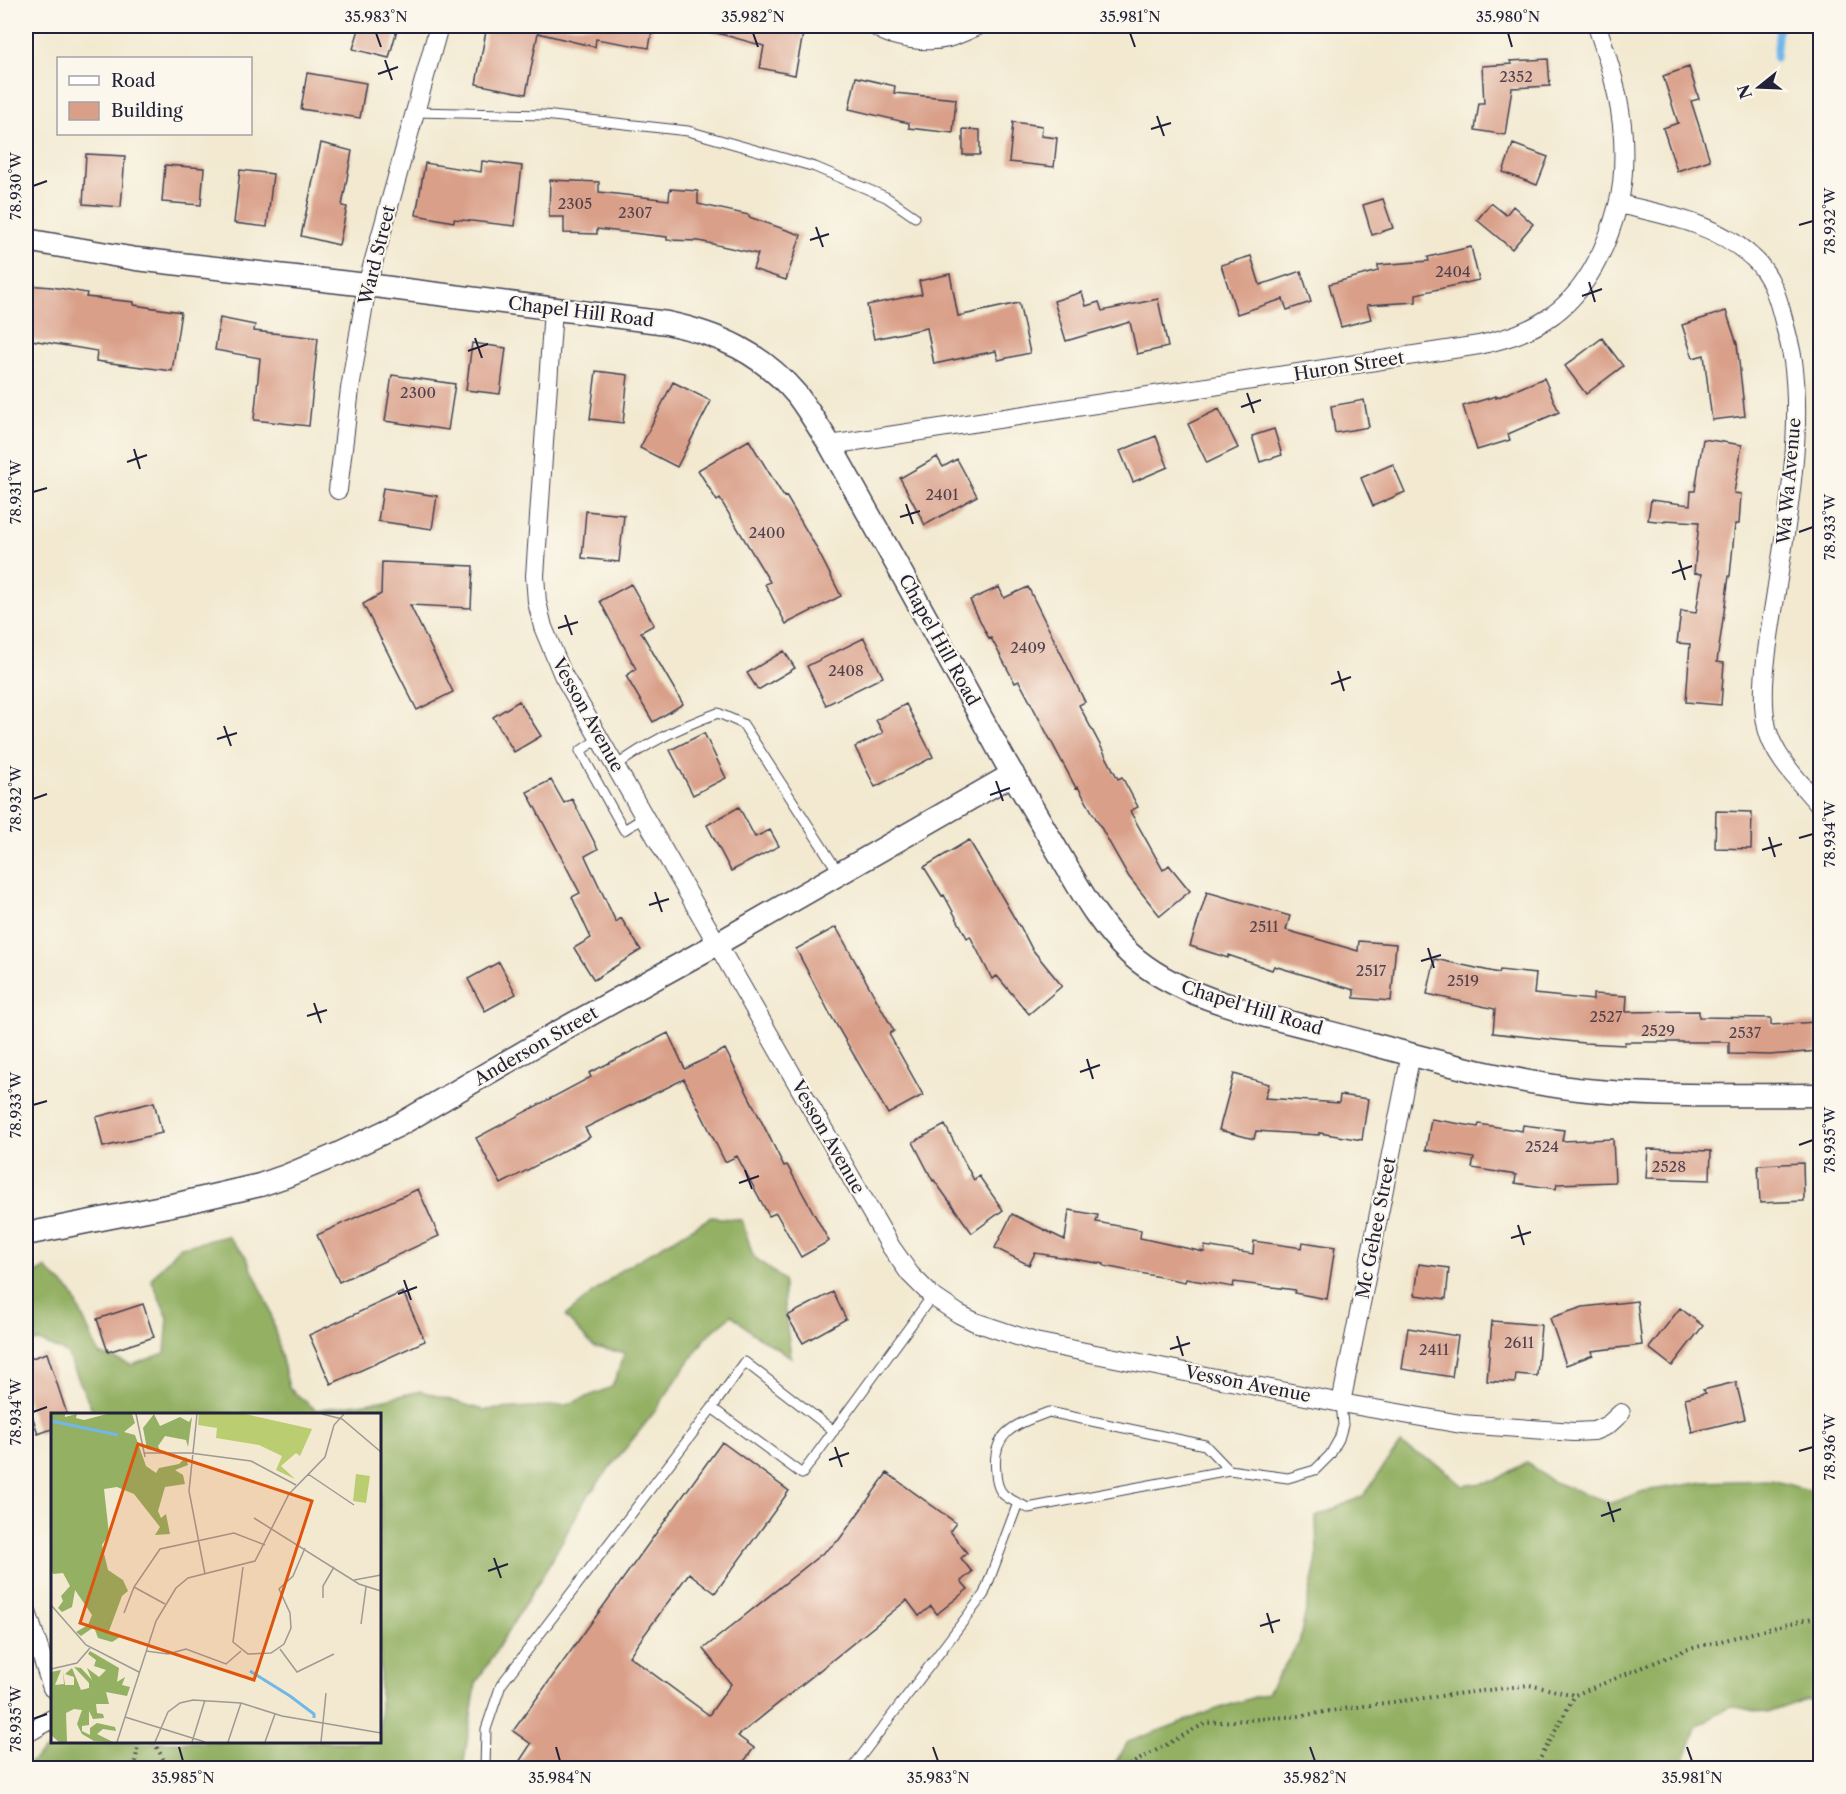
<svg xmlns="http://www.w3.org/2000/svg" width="1846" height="1794" font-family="'Libre Caslon Text',serif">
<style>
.forest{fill:#93b063;stroke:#5a694f;stroke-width:1.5}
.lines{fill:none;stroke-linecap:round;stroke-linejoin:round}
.stream{stroke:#71b8e8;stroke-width:7}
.building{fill:#d99f88}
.service-casing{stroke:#414051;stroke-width:11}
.minor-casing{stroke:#414051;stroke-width:20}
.tertiary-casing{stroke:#414051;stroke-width:25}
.path{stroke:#414051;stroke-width:4;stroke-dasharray:1.5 4.5;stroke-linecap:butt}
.service{stroke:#fff;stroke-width:9}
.minor{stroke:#fff;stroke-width:18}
.tertiary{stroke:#fff;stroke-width:22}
.ticks{fill:none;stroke:#22223b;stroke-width:2}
.labels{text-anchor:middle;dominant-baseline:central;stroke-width:4.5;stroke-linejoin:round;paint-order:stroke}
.number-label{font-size:15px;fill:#50414e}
.street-label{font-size:18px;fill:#22223b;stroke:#fbf7ec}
.inset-river{fill:none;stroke:#71b8e8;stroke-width:3}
.inset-road{fill:none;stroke:#9f9994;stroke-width:1.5}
.view{fill:#de560e;fill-opacity:0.15;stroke:#de560e;stroke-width:3}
.inset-edge{fill:none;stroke:#22223b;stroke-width:3}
.neatline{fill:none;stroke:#22223b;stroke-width:2}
.ticks-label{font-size:15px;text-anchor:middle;fill:#22223b}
</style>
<rect width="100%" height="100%" fill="#fbf7ec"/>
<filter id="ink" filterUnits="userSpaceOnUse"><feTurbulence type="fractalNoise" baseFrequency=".0167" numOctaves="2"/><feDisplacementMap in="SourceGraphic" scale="12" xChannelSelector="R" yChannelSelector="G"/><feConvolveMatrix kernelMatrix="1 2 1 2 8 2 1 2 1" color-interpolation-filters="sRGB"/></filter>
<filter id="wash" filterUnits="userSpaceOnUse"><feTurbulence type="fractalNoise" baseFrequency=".008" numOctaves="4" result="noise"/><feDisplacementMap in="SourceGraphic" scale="24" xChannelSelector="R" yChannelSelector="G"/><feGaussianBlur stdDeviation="1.35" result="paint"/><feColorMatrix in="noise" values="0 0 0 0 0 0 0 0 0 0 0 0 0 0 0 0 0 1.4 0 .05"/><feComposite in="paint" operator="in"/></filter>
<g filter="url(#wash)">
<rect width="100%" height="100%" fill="#f2e9d0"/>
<path class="forest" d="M711,1217L742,1220L753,1256L784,1280V1305L791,1357L752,1333L732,1315L706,1337L652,1415L586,1498L546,1570L476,1683L463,1768H26V1766L55,1742H380V1414H94L67,1353L39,1341L26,1344V1279L45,1268L72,1293L99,1354L132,1365L165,1353L168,1318L151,1279L178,1248L227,1236L245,1255L269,1306L289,1388L316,1410L372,1402L421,1391L483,1410L566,1405L612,1387L625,1353L594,1347L565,1316L621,1270Z
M1400,1444L1440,1466L1463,1486L1494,1481L1527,1462L1551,1481L1611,1503L1644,1491L1704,1482L1771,1480L1820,1493V1705L1807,1699L1767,1713L1731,1706L1697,1726L1681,1768H1112L1128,1742L1214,1710L1267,1693L1299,1643L1317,1559L1316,1517L1363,1496Z"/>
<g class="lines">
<path class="stream" d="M1776,58L1779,26"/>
</g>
<g id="blocks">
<path class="building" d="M360,26H398L389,58L353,49Z
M487,26H653L649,48L596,39L595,47L538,33L526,94L476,84Z
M711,26H787L804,29L795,75L760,68L764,46L710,31Z
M1548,59L1550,86L1512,88L1505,135L1475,130L1479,103H1484L1482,66L1512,64L1510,61Z
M1689,67L1699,99L1691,101L1710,160L1677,171L1663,128L1678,123L1663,76Z
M307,73L366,83L360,118L301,109Z
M856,77L895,86L894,93L956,99L953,133L909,128V123L849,109Z
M1013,122L1042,126L1041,136L1057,138L1054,167L1009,162Z
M963,129L980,130V155H963Z
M321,143L352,151L342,206L347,207L339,245L301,236Z
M1513,144L1548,157L1537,185L1503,172Z
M86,154L125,156L121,207L83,204Z
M482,161L522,166L515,226L454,219V222L416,215L425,163L481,172Z
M165,165L204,168L201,205L162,202Z
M240,170L273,174L267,227L234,223Z
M550,180L599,182V192L669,200L670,189L698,191V204L749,215V217L801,235L786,280L753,269L758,254L699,241L667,240V237L597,229V234L564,233V217H549Z
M1383,199L1393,228L1372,235L1363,205Z
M1491,203L1506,215L1513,206L1533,224L1512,249L1477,220Z
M1471,247L1479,280L1416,294V302L1367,305L1371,319L1341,327L1329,284L1378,271V265L1429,261L1428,257Z
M1251,256L1260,285L1301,271L1311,302L1287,310L1283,299L1237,314L1221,265Z
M950,274L958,316L1019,303L1030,353L998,360L996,351L934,364L927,328L874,339L867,305L922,294L919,281Z
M26,285L52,287L87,293L86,297L134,302V305L181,312L172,371L96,361L97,351L26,339Z
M1082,292L1086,306L1099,302L1102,311L1158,299L1168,347L1137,354L1130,322L1066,341L1054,301Z
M1726,311L1737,344L1745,416L1712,420L1704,355L1693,358L1682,325Z
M220,318L255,325L254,331L318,338L309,426L254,420L260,358L215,350Z
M1602,338L1623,366L1586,394L1565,366Z
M472,343L506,348L500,394L466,390Z
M596,371L628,375L623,423L590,419Z
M392,375L455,384L448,430L385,421Z
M1544,378L1559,412L1508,434L1510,440L1477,450L1463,406L1496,396V398Z
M673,382L711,401L677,467L640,448Z
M1364,400L1369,427L1335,433L1331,406Z
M1219,409L1238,448L1207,463L1188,424Z
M1274,429L1282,455L1260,462L1252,436Z
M1156,436L1168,467L1133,482L1120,451Z
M1703,439L1742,445L1734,493L1741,494L1739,524H1735L1730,576H1729L1717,662L1724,663L1721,705L1686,702L1690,644L1677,643L1681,611L1696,613L1702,574L1694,573L1699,522L1665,520V522L1648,520L1651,500L1690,505L1691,491H1695Z
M749,440L784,497L786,496L815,545L841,596L786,624L765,584L770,582L720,499L717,501L698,470Z
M937,457L943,467L957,459L977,496L925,525L900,478Z
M1393,464L1405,492L1373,506L1361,478Z
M383,488L437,496L432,529L378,521Z
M586,511L624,515L619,562L582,558Z
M382,562L473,566L471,608L410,605L453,692L417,710L363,604L381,594Z
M631,584L654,625L641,632L683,704L653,722L626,676L636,669L600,601Z
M999,587L1004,598L1028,587L1085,702L1079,705L1118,779L1122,777L1138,807L1130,811L1163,870L1169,865L1190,891L1160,916L1129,877L1078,787L1076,788L1019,681L1015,683L991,638L989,639L970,600Z
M864,638L883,677L826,705L807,666Z
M784,651L795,668L758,690L747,673Z
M519,701L541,736L514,752L493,717Z
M906,704L933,757L875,787L855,747L883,733L876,720Z
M704,733L726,778L693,795L670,750Z
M551,780L564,803L572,799L598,849L585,856L616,922L621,918L641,950L594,980L574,948L591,938L572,897L580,893L527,792Z
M739,807L755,837L770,830L779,846L731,871L707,825Z
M1716,811L1752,812L1751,849L1715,848Z
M969,840L1019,926H1020L1032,949L1062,986L1029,1014L997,976L992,979L970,936L967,938L944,895L942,896L924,867Z
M1207,892L1290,916L1286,930L1358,951L1359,941L1396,944L1391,1001L1354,998V990L1274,966L1272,970L1228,955V958L1190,946Z
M836,927L894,1031L889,1034L923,1095L888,1114L830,1014L796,949Z
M1435,959L1499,973L1500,970L1536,974L1534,994L1593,1000V994L1627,996L1626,1012L1699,1011V1017L1771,1018V1025L1816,1022L1818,1051L1770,1055L1729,1054V1042H1625V1045L1584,1043L1493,1033L1495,1009L1427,994Z
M499,962L516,994L485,1011L468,979Z
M668,1033L685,1069L725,1049L784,1166L787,1165L829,1241L801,1257L776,1213L769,1216L737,1156L725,1162L684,1079L585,1128L590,1137L501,1184L476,1138L591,1077L589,1073Z
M1234,1074L1269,1084L1265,1098L1339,1103L1340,1095L1368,1099L1362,1140L1319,1133V1135L1256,1131L1254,1139L1219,1130Z
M154,1102L162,1133L103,1147L96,1117Z
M1431,1119L1478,1127L1479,1124L1522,1131L1523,1125L1564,1130L1562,1141L1613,1139L1615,1182L1557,1184L1556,1189L1515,1183L1516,1175L1472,1168L1474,1158L1426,1150Z
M945,1125L974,1180L979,1176L1003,1210L972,1233L934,1180L933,1181L913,1142Z
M1648,1149L1711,1151L1710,1180L1646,1178Z
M1803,1163L1804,1201L1760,1203L1758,1165Z
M418,1189L439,1236L339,1282L317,1235Z
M1069,1210L1098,1215L1096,1222L1141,1230L1140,1238L1204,1252L1205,1246L1253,1254L1254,1241L1302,1248L1303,1242L1335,1247L1327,1299L1294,1293L1295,1290L1234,1282L1233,1287L1186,1279L1185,1282L1104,1266V1264L1035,1253L1029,1265L995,1248L1012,1214L1065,1240Z
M1419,1264L1449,1268L1446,1299L1415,1295Z
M403,1292L425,1341L331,1384L309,1335Z
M833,1292L846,1319L803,1343L787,1316Z
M1637,1301L1642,1345L1592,1351L1593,1355L1566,1365L1550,1318L1583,1307Z
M143,1304L154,1337L108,1352L97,1319Z
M1680,1308L1703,1326L1672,1366L1649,1348Z
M1492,1321L1541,1325L1537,1376L1516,1374L1515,1383L1487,1381Z
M1408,1328L1458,1336L1452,1377L1402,1369Z
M47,1353L67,1414H52V1429L38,1434L26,1396V1360Z
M1736,1382L1745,1419L1692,1432L1685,1398L1706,1393L1703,1390Z
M722,1442L789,1491L715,1593L689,1573L629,1656L709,1715L731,1684L703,1649L839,1540L887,1473L956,1523L950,1531L967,1553L961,1558L972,1572L961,1581L968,1589L937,1614L931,1606L919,1616L907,1600L738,1736L754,1748L739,1768H515L531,1744L513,1731Z"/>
</g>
</g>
<g filter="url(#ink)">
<use href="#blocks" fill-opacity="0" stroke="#414051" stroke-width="1.5"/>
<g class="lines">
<g class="service-casing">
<path id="service" d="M415,112L544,115L688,131L815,167L886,197L915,217
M600,738L580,751L624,830L645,817
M616,766C647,743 682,726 718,713L743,724L839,873
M834,1431L745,1362L712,1408L802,1474L932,1296
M1229,1470L1205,1445L1049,1412C1017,1424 991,1431 996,1472C996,1479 998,1489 1003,1494C1009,1500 1021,1504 1028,1508L1229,1470L1288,1478L1315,1470L1330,1455L1339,1439L1343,1425L1341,1403
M485,1768L486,1729L501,1685L712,1408
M852,1768L984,1594L1018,1503"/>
</g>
<g class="minor-casing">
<path id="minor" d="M875,26C891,39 929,43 948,38C958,35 968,30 978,26
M1619,204C1666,215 1715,223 1752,257C1772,274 1779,301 1785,326C1788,337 1791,349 1793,361C1803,434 1787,520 1776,592C1770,632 1758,689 1767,728C1774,758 1801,783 1820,806
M553,309L535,576L537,602L543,627L563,675L891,1247L910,1274L932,1296L959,1314L975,1322L1035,1342L1341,1403L1461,1424L1574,1432L1594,1431L1608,1425L1621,1413
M830,445L1479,345C1506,339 1532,331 1554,314C1588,289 1608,244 1618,205C1624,184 1624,159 1623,137C1621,100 1609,61 1597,26
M338,490L350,389L367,285L439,26
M1341,1403L1411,1054
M26,1609L52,1688
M26,1734L52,1719"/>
</g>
<g class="tertiary-casing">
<path id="tertiary" d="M26,240L136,259L367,285L667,323C719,334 762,353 797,395C809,411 819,428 830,445C889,550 947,655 1005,761C1024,793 1042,825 1061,857C1081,891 1100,926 1129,953C1177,997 1254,1013 1316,1029C1408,1053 1502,1083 1597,1091C1671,1097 1746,1095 1820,1095
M26,1234L182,1203L260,1185L286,1176L334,1156L399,1125L553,1035L717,944L1013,774"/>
</g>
<path class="path" d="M154,1742L168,1768
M135,1768L138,1742
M1124,1768L1206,1723L1299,1716L1377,1704L1529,1685L1575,1695
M1535,1768L1575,1695L1685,1650L1820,1616"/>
<use href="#service" class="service"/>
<use href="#minor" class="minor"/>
<use href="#tertiary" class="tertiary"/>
</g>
</g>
<path class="ticks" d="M376,33L381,47M753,33L758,47M1130,33L1135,47M1508,33L1512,47M385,60L392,80M378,74L398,67M1157,116L1164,136M1151,129L1171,123M33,186L47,181M1799,225L1813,221M816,227L823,247M810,240L829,234M1589,282L1595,302M1582,296L1602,289M475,338L482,358M468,351L488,344M1247,393L1254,413M1241,407L1261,400M134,449L140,469M127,462L147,455M33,492L47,488M906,504L913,524M900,517L920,511M1799,532L1813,527M1679,560L1685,580M1672,573L1692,566M565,615L572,635M558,628L578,622M1338,671L1344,691M1331,684L1351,677M224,726L231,746M217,739L237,733M996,781L1003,801M990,795L1010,788M33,799L47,794M1769,837L1775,857M1799,838L1813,834M1762,850L1782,844M655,892L662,912M649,905L669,899M1428,948L1434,968M1421,961L1441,955M314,1003L321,1023M307,1016L327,1010M1087,1059L1093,1079M1080,1072L1100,1065M33,1105L47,1101M1799,1145L1813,1140M745,1170L752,1189M739,1183L759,1176M1518,1225L1524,1245M1511,1238L1531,1232M404,1280L411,1300M398,1294L417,1287M1177,1336L1183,1356M1170,1349L1190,1343M33,1412L47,1407M835,1447L842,1467M1799,1451L1813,1447M829,1460L849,1453M1608,1502L1614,1522M1601,1516L1621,1509M494,1558L501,1578M488,1571L508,1564M1267,1613L1273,1633M1260,1626L1280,1620M33,1719L47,1714M179,1747L183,1761M556,1747L560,1761M933,1747L938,1761M1310,1747L1315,1761M1687,1747L1692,1761"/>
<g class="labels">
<g class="number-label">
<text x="1516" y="76">2352</text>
<text x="575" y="203">2305</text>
<text x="635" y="212">2307</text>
<text x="1453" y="271">2404</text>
<text x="418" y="392">2300</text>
<text x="942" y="494">2401</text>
<text x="767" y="532">2400</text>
<text x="1028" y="647">2409</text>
<text x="846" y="670">2408</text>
<text x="1264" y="926">2511</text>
<text x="1371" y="970">2517</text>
<text x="1463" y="980">2519</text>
<text x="1606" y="1016">2527</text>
<text x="1658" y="1030">2529</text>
<text x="1745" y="1032">2537</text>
<text x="1542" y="1146">2524</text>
<text x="1669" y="1166">2528</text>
<text x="1519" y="1342">2611</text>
<text x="1434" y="1349">2411</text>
</g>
<g class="street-label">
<text transform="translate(377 255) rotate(-76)">Ward Street</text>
<text transform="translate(581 312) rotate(7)">Chapel Hill Road</text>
<text transform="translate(1349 366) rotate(-9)">Huron Street</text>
<text transform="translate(1789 481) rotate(-85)">Wa Wa Avenue</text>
<text transform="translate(939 640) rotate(61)">Chapel Hill Road</text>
<text transform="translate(588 715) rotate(61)">Vesson Avenue</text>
<text transform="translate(1252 1008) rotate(17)">Chapel Hill Road</text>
<text transform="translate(536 1046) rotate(-30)">Anderson Street</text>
<text transform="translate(828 1137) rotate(60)">Vesson Avenue</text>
<text transform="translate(1376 1228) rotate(-79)">Mc Gehee Street</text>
<text transform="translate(1248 1384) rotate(11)">Vesson Avenue</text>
</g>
</g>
<g transform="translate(51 1413)">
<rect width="330" height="330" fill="#f2e9d0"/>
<path d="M148,1H194L261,16L249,43L245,40L230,53L244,66L225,57L231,43L208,32L165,25L166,15L147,12ZM305,61L319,63L315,90L302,88Z" fill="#bacd71"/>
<path d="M0,1H14V4L26,1L25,5L33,7L56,1H81L84,10L73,19L84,22L95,53L105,60L108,55L128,51L135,44L137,52L124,57L132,62L134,71L114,74L107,98L110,105L115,101L119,121L104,122L109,114L83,81L66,74L53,76L58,121L51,132L57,157L72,167L77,178L71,183L58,218L69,224L61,229L47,225L43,214L30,223L25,219L37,212L41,202L24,177L21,194L11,199L7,195L12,188L10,183L19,173L12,160L2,161L0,156ZM103,1L109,13L129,4L138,9L141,4L137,34L135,27L114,23L107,33L109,38L96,36L92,15ZM39,238L68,255L66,269L74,264L71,272L79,274L76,283L55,279L58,291H45L46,300L52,301L53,305L42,306L38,298V312L31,313V318L39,322V315L46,310L64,314L65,318L52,316L46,321L62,329L43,328L31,321L26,311L31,297L23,296L15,300L16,329H8L0,322V259L10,257L4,272L13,271L12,258L14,272H23V264L14,261L21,255L30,277L38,275V270L23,254L30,255L41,267L36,255L48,264L55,257L43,253L45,247L37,241Z" fill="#93b063"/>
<path class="inset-river" d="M0,8L67,22M199,258L239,283L263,301V305"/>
<path class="inset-road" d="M85,1L94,44M146,1L138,78L154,161M271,1L291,6L330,39M93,40H139L200,48L245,72M257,61L303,92M203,105L308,171L330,178M192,154L182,229L197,241L220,240L233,231L240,215L239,200L228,176L242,163L254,135M303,167L330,162M83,174L114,191M272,185V173L283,154M0,192L35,232L88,259M73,200L83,174L109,136L183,120L214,132M310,211L315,174M229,236L246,259L283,241M95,238L117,241L135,236L175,251L190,238M0,256L26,250L39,235M74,304L154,329M66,329L105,208L125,175L137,165L204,148L238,81L274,44L283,12L293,1M104,329L117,299L129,290L142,287L190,290L231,303L330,320M141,329L154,287M177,329L190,290M214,329L224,301M270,329L275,280"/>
<path class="view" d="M87,31L261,88L203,267L29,210Z"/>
<rect width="330" height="330" class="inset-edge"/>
</g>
<rect width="1846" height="1794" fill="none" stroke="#fbf7ec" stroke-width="66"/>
<rect x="57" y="57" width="195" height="78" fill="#fbf7ec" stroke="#a4a2a5" stroke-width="1.5"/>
<rect x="69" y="76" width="30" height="9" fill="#ffffff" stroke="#a4a2a5" stroke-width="1.5"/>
<text x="111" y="87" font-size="18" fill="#22223b">Road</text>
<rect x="69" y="102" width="30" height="18" fill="#d99f88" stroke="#a4a2a5" stroke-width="1.5"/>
<text x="111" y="117" font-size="18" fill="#22223b">Building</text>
<g transform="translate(1759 87) rotate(252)" stroke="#fbf7ec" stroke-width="4.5" paint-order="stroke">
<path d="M0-4.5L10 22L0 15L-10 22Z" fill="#22223b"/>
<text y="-9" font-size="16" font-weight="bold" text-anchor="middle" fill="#22223b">N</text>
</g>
<rect x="33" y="33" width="1780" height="1728" class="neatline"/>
<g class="ticks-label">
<text x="376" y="22">35.983°N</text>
<text x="753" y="22">35.982°N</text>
<text x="1130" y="22">35.981°N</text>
<text x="1508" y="22">35.980°N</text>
<text transform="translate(16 186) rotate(-90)" y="5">78.930°W</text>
<text transform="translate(1830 221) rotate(-90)" y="5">78.932°W</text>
<text transform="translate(16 492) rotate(-90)" y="5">78.931°W</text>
<text transform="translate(1830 527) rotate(-90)" y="5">78.933°W</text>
<text transform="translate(16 799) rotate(-90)" y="5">78.932°W</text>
<text transform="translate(1830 834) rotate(-90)" y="5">78.934°W</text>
<text transform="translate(16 1105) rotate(-90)" y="5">78.933°W</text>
<text transform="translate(1830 1140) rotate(-90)" y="5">78.935°W</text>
<text transform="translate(16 1412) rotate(-90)" y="5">78.934°W</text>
<text transform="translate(1830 1447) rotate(-90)" y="5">78.936°W</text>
<text transform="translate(16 1719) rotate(-90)" y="5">78.935°W</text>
<text x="183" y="1783">35.985°N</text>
<text x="560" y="1783">35.984°N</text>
<text x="938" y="1783">35.983°N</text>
<text x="1315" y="1783">35.982°N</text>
<text x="1692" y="1783">35.981°N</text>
</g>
</svg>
